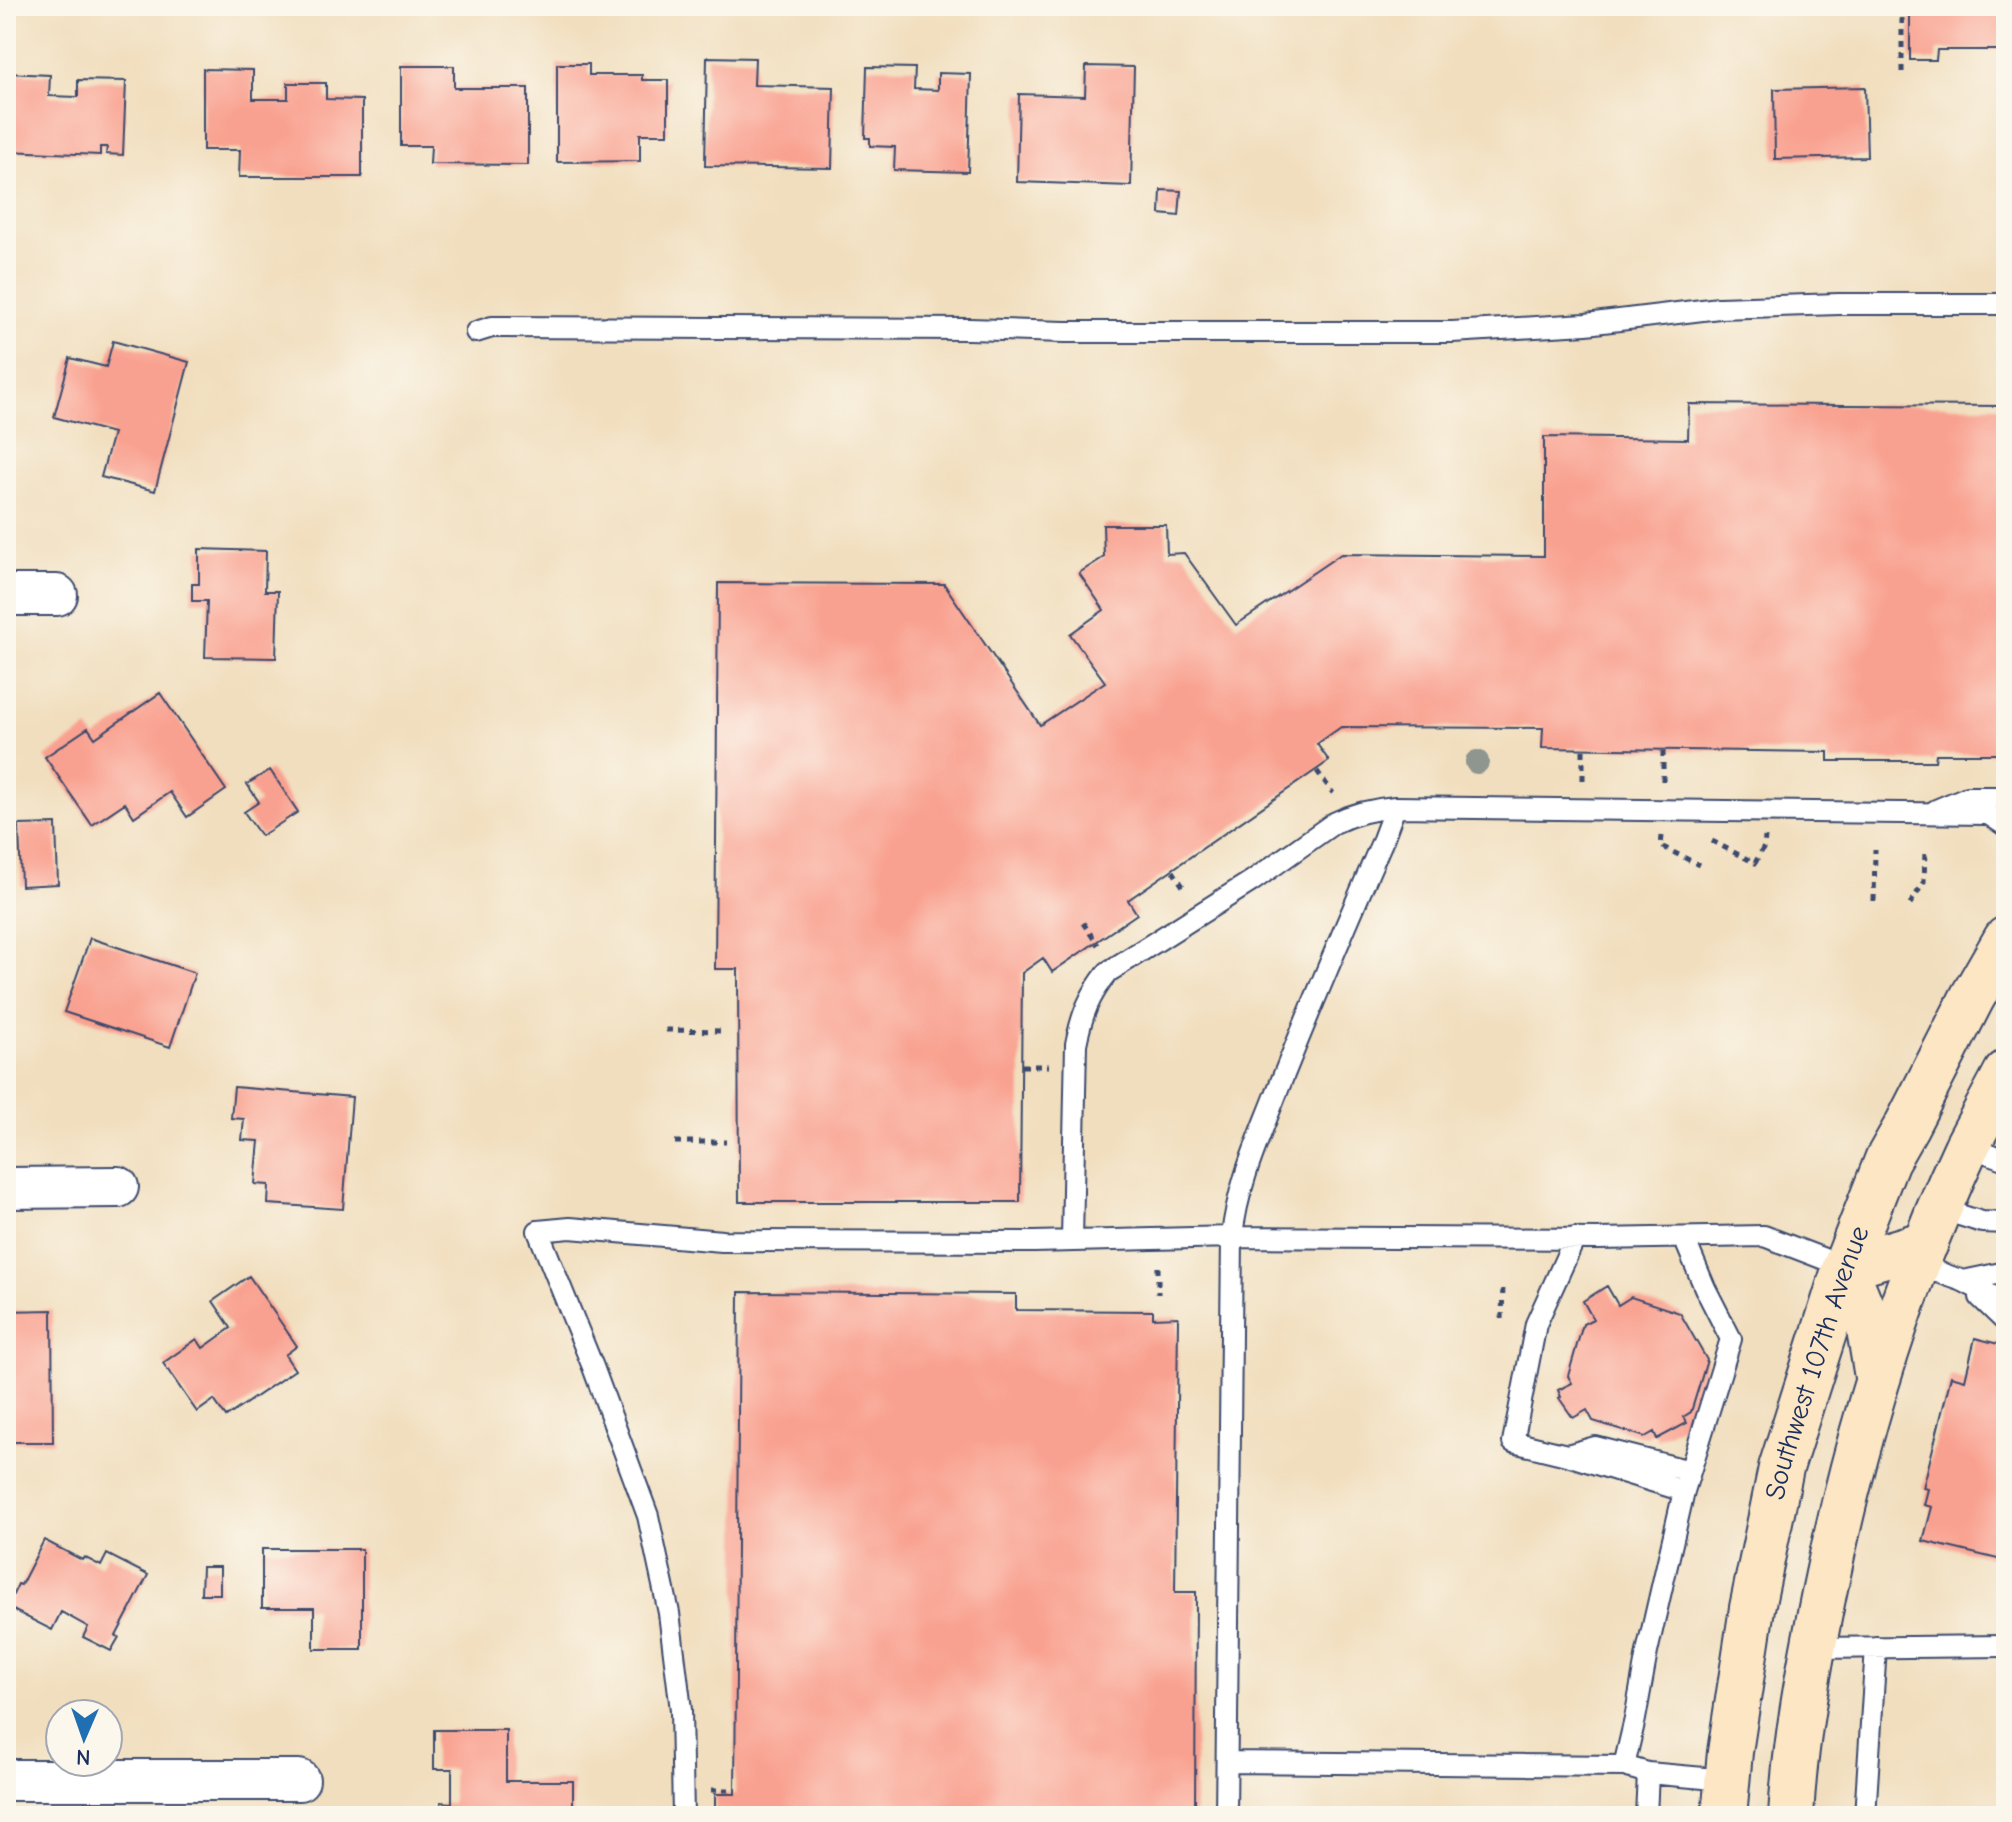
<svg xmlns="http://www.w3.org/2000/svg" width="2012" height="1822" font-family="'Comic Neue',sans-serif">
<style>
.building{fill:#f9a190}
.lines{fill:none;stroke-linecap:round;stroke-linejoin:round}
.lane-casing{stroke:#3b496c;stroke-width:24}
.street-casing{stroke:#3b496c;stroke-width:44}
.secondary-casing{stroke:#3b496c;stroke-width:48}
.path{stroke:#3b496c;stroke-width:5;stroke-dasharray:6 6;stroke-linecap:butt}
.lane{stroke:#fff;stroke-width:20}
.street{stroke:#fff;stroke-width:40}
.secondary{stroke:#fce6c4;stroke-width:44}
.tree{fill:#8f958f}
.labels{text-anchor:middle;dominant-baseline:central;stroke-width:8;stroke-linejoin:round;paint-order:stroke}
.street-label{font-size:28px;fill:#1b2f5e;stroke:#fbf7ec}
</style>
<rect width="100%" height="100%" fill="#fbf7ec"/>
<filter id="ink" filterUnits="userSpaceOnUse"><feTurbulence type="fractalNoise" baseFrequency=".0125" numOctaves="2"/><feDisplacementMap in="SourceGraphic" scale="16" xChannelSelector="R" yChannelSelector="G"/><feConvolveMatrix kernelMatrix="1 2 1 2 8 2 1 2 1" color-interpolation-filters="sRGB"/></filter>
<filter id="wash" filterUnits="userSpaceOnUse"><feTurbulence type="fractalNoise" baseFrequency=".006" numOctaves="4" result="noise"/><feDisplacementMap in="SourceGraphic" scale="32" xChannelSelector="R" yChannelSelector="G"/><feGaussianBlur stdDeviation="1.8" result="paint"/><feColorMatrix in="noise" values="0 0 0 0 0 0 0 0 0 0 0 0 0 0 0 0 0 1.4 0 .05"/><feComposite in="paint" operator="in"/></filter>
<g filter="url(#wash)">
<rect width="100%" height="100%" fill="#f1debe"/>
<g id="blocks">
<path class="building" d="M1910,6H2006V50H1937L1936,60H1910Z
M707,57L755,58L754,85L834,87L832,168L705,166Z
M557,64H589V75H642V80H668V134H640V161L557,162Z
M401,66H454V88H528V165L430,164L431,146H401Z
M1086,66L1134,67L1131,186L1017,182L1019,94L1085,96Z
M867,67L915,68L914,89L938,90V73L971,74L968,172L894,170L895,147L870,146V138H865Z
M203,69L253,70V99H288V83H326V99L362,100V177H239L240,150H203Z
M6,73L50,75L49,96L78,97V80L126,81L123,155L106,154L107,147H100V155L7,151Z
M1865,87L1867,157L1775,159L1774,89Z
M1161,190L1181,191L1179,216L1160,214Z
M113,341L189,362L155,491L101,477L113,433L54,417L70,358L106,367Z
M1689,404L2006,406V754H1936L1935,761H1828V752L1542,748L1543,728L1341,727L1317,744L1329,761L1128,900L1137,914L1052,972L1043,958L1022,973L1020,1202H739L738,969H715L718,583L944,584L1040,725L1105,682L1070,634L1104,610L1079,573L1104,557L1103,525H1166L1167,554L1184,553L1236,625L1341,554L1544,556V437L1688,439Z
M199,549L266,551L265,591H278L276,658L205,657L207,601H192V584H199Z
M160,693L226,790L187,817L170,792L134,817L125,803L92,825L45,757L88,728L95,738Z
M270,770L298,812L261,836L244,812L259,802L247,784Z
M56,824L58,884L21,886L19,825Z
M90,938L195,973L170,1047L64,1012Z
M234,1087L352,1097L343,1209L268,1204L269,1185L255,1184L259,1141L242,1140L244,1119L231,1118Z
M249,1276L297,1346L285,1355L295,1370L226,1417L214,1400L197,1412L163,1363L197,1339L203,1348L231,1328L213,1301Z
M1607,1286L1618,1305L1631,1297L1680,1313L1707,1360L1691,1412L1683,1417L1687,1423L1657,1439L1654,1432L1645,1437L1593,1421L1587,1410L1573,1418L1559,1398L1561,1397L1558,1390L1572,1383L1568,1376L1583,1324L1593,1319L1583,1301Z
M739,1292L1016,1294V1310L1153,1311V1318L1178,1317L1175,1592H1196L1195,1816H715V1794H735Z
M52,1310L53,1442H6V1311Z
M1975,1338L2006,1346V1561L1923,1541L1932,1507L1924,1505L1928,1489L1923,1488L1951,1376L1965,1380Z
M44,1540L82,1560L84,1557L101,1566L107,1554L148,1575L116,1636L119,1637L111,1651L83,1637L88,1627L61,1612L52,1630L7,1607L18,1584L21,1585Z
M262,1549H362V1649H314V1608H262Z
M202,1567H220V1594H201Z
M434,1730H506V1781H573V1816H441V1802L452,1803V1769H434Z"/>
</g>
</g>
<g filter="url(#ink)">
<use href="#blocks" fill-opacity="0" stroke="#3b496c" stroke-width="2"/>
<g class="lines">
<g class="lane-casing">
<path id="lane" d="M476,332L492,327L969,329L1065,332H1452L1586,324L1719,308L1839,304H2006
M1936,810L1967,797H2006
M1968,1146L2006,1160
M1940,1209L1982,1222L2006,1223
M1575,1238L1536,1324L1513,1442L1567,1455L1684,1491
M1072,1240L1076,1044C1082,1014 1089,996 1108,972L1252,881L1334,823C1354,813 1373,809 1395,807L1988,814L2006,826
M1918,1265L1963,1281L2006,1303
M1963,1281L2006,1272
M1980,1297L2006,1322
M1567,1455L1595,1447L1690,1471
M1813,1648L2006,1646
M1227,1762L1624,1766L1648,1773L1726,1780
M1624,1766L1635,1719L1647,1652L1684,1491L1731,1339L1705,1288L1684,1238
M683,1816L681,1710L669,1613L648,1516L593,1367L538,1231L570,1228L722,1241L1034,1242L1232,1237L1598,1239L1764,1236L1845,1267
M1226,1816L1232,1237C1237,1187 1257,1143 1275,1097C1309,1011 1345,927 1382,842L1395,807
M1646,1816L1648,1773
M1865,1816L1876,1647"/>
</g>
<g class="street-casing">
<path id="street" d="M6,595H57
M6,1188L118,1187
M6,1780H299"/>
</g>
<g class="secondary-casing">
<g id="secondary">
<path d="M1877,1377L1868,1323L1845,1267L1926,1243"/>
<path id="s1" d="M1724,1816L1730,1752L1752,1608L1781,1468L1845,1267L1887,1160L1907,1125L1972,998L2006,939"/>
<path d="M1791,1816C1795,1741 1809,1667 1824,1593C1855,1441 1900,1289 1966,1148C1979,1123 1993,1098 2006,1073"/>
</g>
</g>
<path class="path" d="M1902,6V78
M1583,750V784
M1317,771L1333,793
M1663,781V751
M1662,836L1661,846L1699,865
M1712,841L1755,863L1764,847L1765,837
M1173,871L1186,891
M1874,901L1875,850
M1910,904L1924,882L1925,851
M1083,923L1098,945
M666,1030L726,1031
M1022,1066H1049
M675,1142H726
M1158,1267V1294
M1502,1319L1503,1285
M711,1790H733"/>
<use href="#lane" class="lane"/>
<use href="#street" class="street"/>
<use href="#secondary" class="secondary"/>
</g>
<circle class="tree" cx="1477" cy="762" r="12"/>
</g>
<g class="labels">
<g class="street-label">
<text stroke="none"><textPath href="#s1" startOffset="464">Southwest 107th Avenue</textPath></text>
</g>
</g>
<rect width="2012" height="1822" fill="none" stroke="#fbf7ec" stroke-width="32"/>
<g transform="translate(84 1738) rotate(182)"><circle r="38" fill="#fbf7ec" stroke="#a1a7b3" stroke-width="2"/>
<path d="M0-6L14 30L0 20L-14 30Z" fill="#1f6fb2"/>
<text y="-12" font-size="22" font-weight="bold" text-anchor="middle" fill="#1b2f5e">N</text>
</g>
</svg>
